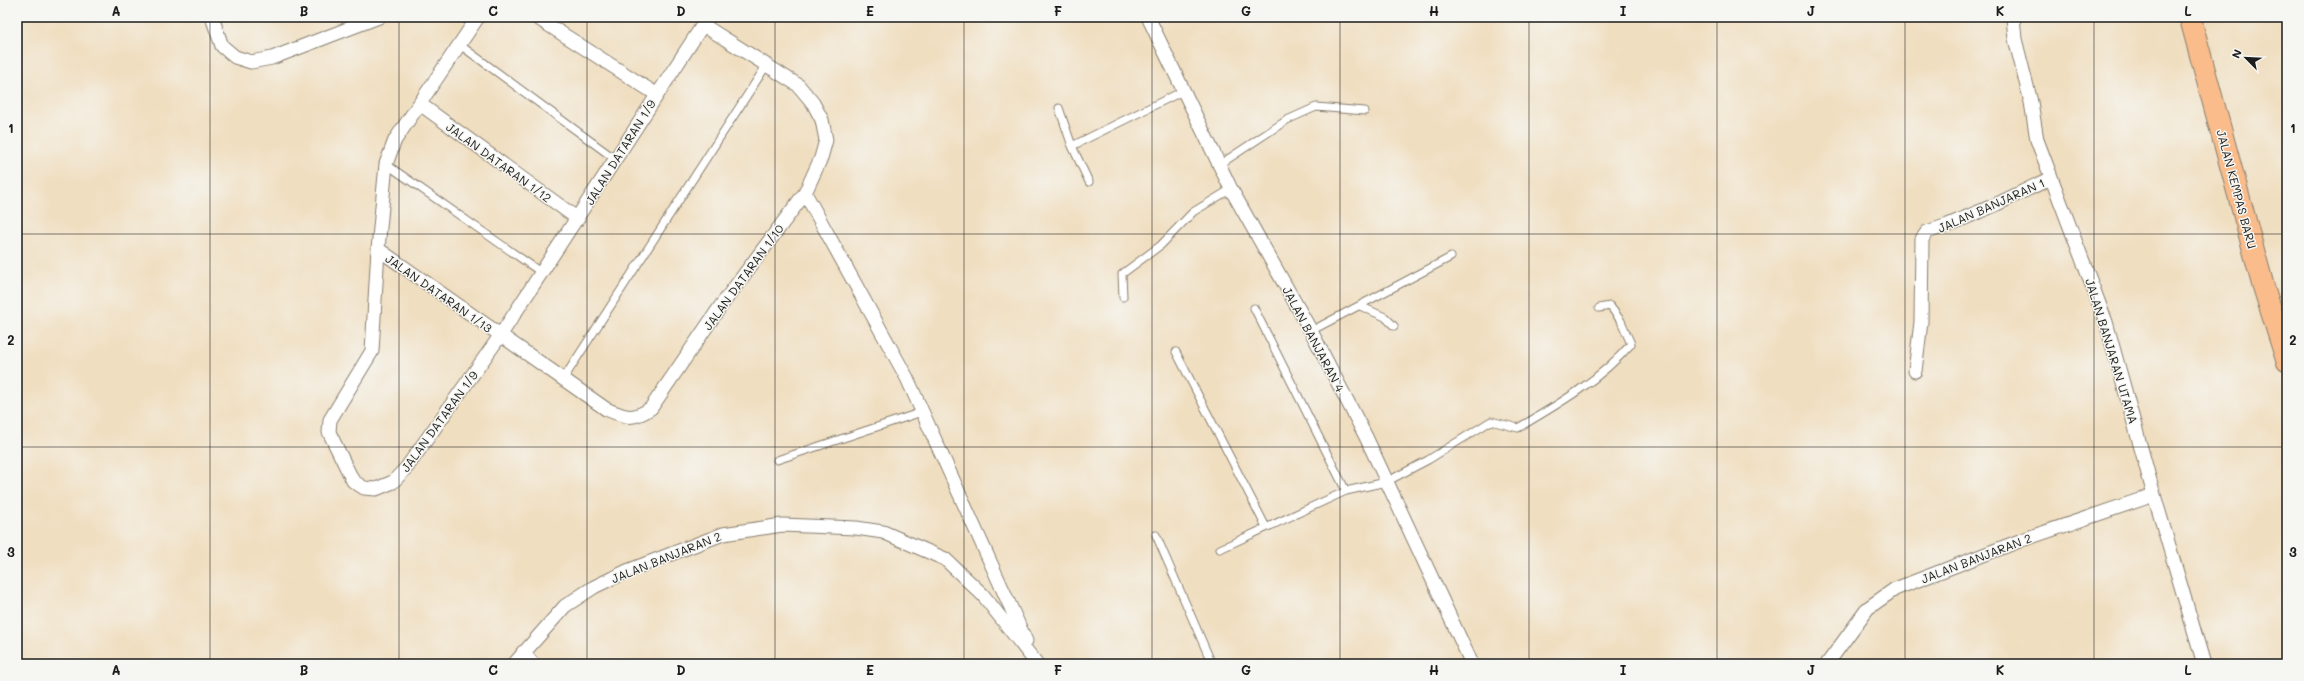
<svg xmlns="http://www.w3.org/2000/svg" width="2304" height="681" font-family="Mali,sans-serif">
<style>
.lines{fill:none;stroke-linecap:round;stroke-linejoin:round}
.service-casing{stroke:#867d6e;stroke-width:9}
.minor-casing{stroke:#867d6e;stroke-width:15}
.primary-casing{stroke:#867d6e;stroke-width:23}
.service{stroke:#fff;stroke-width:7}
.minor{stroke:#fff;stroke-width:13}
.primary{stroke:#f9bc8a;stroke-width:21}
.grid{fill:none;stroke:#1c1c1c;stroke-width:1;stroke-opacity:0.55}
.labels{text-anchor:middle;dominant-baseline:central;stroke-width:3;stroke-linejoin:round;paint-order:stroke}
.street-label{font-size:12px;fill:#1c1c1c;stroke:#f6f6f2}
.neatline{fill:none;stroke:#1c1c1c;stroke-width:1.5}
.grid-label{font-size:13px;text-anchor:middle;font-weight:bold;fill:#1c1c1c}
</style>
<rect width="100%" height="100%" fill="#f6f6f2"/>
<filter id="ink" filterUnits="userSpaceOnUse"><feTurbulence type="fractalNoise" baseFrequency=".025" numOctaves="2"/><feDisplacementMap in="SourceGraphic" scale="8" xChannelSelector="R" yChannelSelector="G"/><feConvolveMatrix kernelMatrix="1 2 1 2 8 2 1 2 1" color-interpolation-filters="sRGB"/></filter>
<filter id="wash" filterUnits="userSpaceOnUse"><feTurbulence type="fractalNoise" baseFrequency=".012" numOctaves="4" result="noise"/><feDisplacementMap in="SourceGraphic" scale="16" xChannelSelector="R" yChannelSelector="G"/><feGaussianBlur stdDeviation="0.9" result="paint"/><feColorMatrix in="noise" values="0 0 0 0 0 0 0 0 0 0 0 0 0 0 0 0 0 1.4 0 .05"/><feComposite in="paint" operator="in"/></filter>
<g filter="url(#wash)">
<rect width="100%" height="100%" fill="#f0dec0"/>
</g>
<g filter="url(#ink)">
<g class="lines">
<g class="service-casing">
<path id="service" d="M460,45L615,159
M1059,108L1072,146L1185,90
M1072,146L1089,182
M386,164L542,273
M1219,165L1287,120L1316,107L1365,111
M1123,297L1122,274L1161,245L1193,212L1231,189
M1360,306L1385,317L1394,326
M1254,308L1346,491
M1311,331L1451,257
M1176,352L1266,527
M564,378L766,66
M777,460L922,412
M1156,535L1212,664
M1220,549L1346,491L1386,482L1428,460L1491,421L1518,428C1559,404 1600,380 1631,344L1621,321L1610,306L1599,308"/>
</g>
<g class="minor-casing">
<path id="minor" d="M212,17L222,46L235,57L251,62L272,58L379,17
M478,17L395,140L386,164L378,249L372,351L330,420L329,432L353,481L364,488L376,489L393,482L407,467L500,336L708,17
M536,17L656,94
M1148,17L1231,189L1311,331L1366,437L1472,664
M2013,17L2015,39L2031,102L2037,140L2106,322L2154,495L2204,664
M420,104L578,219
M805,193L907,378L1026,641
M378,249L606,409C625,417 633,421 651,408L720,307L805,193L821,158L826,140L822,120L813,103L798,85L703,25
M1915,371L1921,322L1922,239L1927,232L1948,225L1995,205L2051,178
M523,652L533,664
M514,664L565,606L594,587L627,571L723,534L782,525L856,528L883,532L945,559L983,595L1037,664
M1827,664L1868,608L1895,589L2022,540L2154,495"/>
</g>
<g class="primary-casing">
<path id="primary" d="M2190,17L2263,285L2287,361"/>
</g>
<use href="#service" class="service"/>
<use href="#minor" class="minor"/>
<use href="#primary" class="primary"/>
</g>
</g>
<path class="grid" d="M210,17V664M399,17V664M587,17V664M775,17V664M964,17V664M1152,17V664M1340,17V664M1529,17V664M1717,17V664M1905,17V664M2094,17V664M17,234H2287M17,447H2287"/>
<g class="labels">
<g class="street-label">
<text transform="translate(620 152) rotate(-58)">JALAN DATARAN 1/9</text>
<text transform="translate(499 162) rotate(36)">JALAN DATARAN 1/12</text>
<text transform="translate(2237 189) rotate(75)">JALAN KEMPAS BARU</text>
<text transform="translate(1991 205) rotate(-24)">JALAN BANJARAN 1</text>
<text transform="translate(743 277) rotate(-54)">JALAN DATARAN 1/10</text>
<text transform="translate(439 293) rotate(35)">JALAN DATARAN 1/13</text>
<text transform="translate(1314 339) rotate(62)">JALAN BANJARAN 4</text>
<text transform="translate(2112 351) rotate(73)">JALAN BANJARAN UTAMA</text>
<text transform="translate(439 421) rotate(-54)">JALAN DATARAN 1/9</text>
<text transform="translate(666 557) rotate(-22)">JALAN BANJARAN 2</text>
<text transform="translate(1976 558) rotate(-21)">JALAN BANJARAN 2</text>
</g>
</g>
<rect width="2304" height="681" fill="none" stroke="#f6f6f2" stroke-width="44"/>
<g transform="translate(2246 58) rotate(294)" stroke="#f6f6f2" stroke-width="3" paint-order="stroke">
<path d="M0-3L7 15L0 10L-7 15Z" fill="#1c1c1c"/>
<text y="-6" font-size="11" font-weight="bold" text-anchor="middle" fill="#1c1c1c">N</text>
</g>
<rect x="22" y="22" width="2260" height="637" class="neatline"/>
<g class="grid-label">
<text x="116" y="16">A</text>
<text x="304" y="16">B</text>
<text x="493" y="16">C</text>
<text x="681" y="16">D</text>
<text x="870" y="16">E</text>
<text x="1058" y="16">F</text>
<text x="1246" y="16">G</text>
<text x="1434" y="16">H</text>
<text x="1623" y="16">I</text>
<text x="1811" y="16">J</text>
<text x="2000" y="16">K</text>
<text x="2188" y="16">L</text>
<text x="11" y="133">1</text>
<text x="2293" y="133">1</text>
<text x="11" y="345">2</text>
<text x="2293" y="345">2</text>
<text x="11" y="557">3</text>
<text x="2293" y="557">3</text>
<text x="116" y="675">A</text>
<text x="304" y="675">B</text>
<text x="493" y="675">C</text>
<text x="681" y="675">D</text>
<text x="870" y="675">E</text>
<text x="1058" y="675">F</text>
<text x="1246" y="675">G</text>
<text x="1434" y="675">H</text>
<text x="1623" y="675">I</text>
<text x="1811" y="675">J</text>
<text x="2000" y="675">K</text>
<text x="2188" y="675">L</text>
</g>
</svg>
